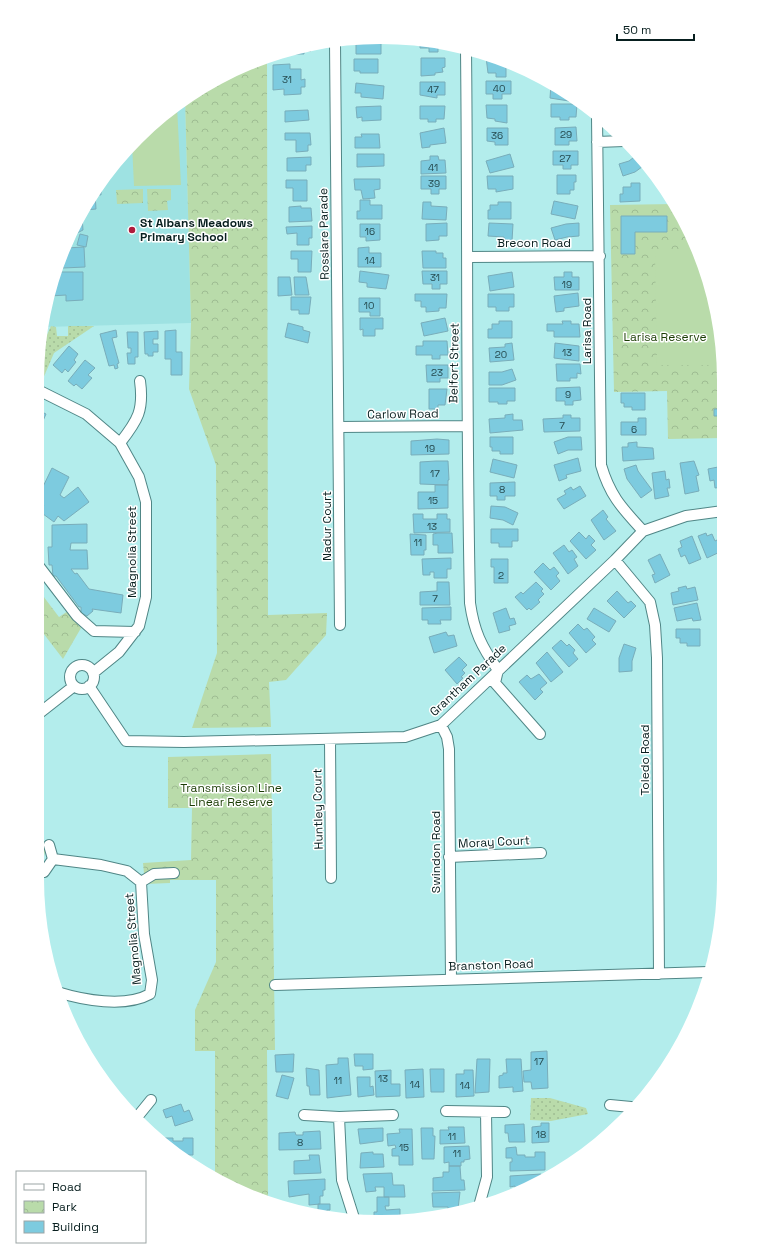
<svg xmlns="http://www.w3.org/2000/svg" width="761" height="1259" font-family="'Space Grotesk',sans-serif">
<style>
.built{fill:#9ee2e2}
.grass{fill:url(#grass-dots)}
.park{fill:url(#park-crowns)}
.pitch{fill:#b9dbaa}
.building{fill:#7dcbdf;stroke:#79adba}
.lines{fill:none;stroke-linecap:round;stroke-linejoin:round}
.minor-casing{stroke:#508686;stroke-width:12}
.minor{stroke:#fff;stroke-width:10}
.poi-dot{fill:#af1b3c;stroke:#fff;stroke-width:1.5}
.labels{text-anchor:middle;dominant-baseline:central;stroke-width:3;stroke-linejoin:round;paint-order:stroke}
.number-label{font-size:10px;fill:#254a4f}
.poi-label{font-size:12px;font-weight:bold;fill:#081f1f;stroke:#fff;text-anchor:start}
.street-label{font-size:12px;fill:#081f1f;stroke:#fff}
.park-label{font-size:12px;fill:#1b3c04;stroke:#fff}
</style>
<defs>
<pattern id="grass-dots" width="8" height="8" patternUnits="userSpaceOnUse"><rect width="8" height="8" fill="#b9dbaa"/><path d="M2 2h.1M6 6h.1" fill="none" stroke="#9ebc92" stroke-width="1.8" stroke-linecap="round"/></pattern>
<pattern id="park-crowns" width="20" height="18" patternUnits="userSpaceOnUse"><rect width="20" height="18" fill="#b9dbaa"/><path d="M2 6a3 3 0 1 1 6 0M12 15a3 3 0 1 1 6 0" fill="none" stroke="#9ebc92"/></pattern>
</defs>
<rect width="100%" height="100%" fill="#b3edec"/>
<path class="built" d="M185,98L191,323L44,327L55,270L95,189L138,137Z"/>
<path class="grass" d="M51,326L56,327L57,336H68V326H94L54,353L42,381L38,378L39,352Z
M531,1098H550L586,1108L588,1114L551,1121L530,1120Z"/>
<path class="park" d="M267,58L268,615L327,613L326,635L286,680L269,682L271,727L192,728L217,653L216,465L189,389L191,323L185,98L249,63Z
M143,189V203L117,204L116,190Z
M147,189H171V200L167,201L168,210L148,211Z
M674,204L706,270L723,358V438L668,439L667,391L614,392L610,205Z
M37,588L59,617L68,611L81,628L63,659L37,625Z
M271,754L275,1050H267L268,1203L215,1176V1051H195V1010L216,962V880H170V883L145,884L143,863L191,860L192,808H168V757Z
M37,842H47L40,875H37Z"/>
<path class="pitch" d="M176,106H177L181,185L134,186L132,144Z
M655,252H697L706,270L723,365H657Z"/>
<path class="building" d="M375,38V43H381V54H356V44L362,43L364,39Z
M420,41L444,43V48H438V52H429V48H420Z
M312,44L311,51H304V54H295V51H288Z
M486,57L506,61V77H496V73H488Z
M421,58H445V67L442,68L443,72L435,73V75L421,76Z
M354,59H378V73H360V71H354Z
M290,64V69H301V80L305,79V87H301V94L284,95V89L273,90V65Z
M486,81H511V94H502V99H493V94H486Z
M420,82H445V95H437V98L420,95Z
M356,83L384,86L383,99L361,97V93H355Z
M551,84L572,95L575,98V102L550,98Z
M551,104H577L576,117H569V120H560V117H551Z
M486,105H507V123L495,121V119L487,118Z
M381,106V120L362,121V117L357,118L356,107Z
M420,106H445L444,119H436V122H428V119H420Z
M308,110L309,120L285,122V111Z
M576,127L577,141H569V145H555V128Z
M444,128L446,143L430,145V147L422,148L420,133Z
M487,128H508V145H495V142L487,141Z
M285,133H310L311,145H308V151L296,152V140H285Z
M361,134H379L380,148H355V137H362Z
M553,151H578V165H571V169H563V165H553Z
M357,154H384V166L357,167Z
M510,154L514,167L490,173L486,161Z
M638,154L646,164L635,172L623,176L619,164L629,161Z
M430,156H438L439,160H445L446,173L421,174V161L430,160Z
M311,157V165H306V171H287V158Z
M557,175H576V182H574V190H570V194H557Z
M421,176H446V189H439V194H431V189H421Z
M487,176H513V189L496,192V189H488Z
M354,179H380V189L374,190L375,198L363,199L361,190H355Z
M286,180H307V201H293V188H286Z
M631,183H640V201L620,202V194H623V187H631Z
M95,189H101V195L93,194Z
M93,194H95L96,209L85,210Z
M360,200H370V205H382V219H357V211H360Z
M554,201L578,206L575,219L551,214Z
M423,202H431V206L447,207L446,220L422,219Z
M498,202H511V219H488V210H490V205H498Z
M301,206V208H311L312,221L289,222V207Z
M621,216H667V232H635V254H621Z
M82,217L83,230L73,235V233Z
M447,223V236H439V240L426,241V224Z
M489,223L513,224L512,241L504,240V237L488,236Z
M579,223V236L567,237L555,240L551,228L566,224Z
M360,224H380V240L366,241V237H360Z
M312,226V238H309V245H297V233L287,234L286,227Z
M80,234L88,236L86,247L77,245Z
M84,247L85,267L63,268V254L66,248Z
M369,247V253H381V267H358V248Z
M291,251H312L311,272H298V259H291Z
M422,251H436V253H443V258H446V268H423Z
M57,265H60L61,272H83V300L66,301V295L50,296Z
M360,271L389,275L386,289L367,287V283L359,282Z
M422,271H447V284H440V289H432V284H423Z
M512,272L514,287L490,291L488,276Z
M564,272H572V277H579V290H555L554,277H564Z
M278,277H290L292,295L278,296Z
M294,277H306L309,295H295Z
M578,293L579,306L564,308V311L556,312L554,296Z
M415,294H447L446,308H439V311L426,312V307H421V301H415Z
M488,294H514V307H509V311H496V307H488Z
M291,297H311L309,314H299V310H291Z
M359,298H380V316H370V312H359Z
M360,318H383V329H375V336H363V329L360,330Z
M445,318L448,331L424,336L421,323Z
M499,321H512V338H488V329H492V324H499Z
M562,321H571V324H579L580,337H554V331H547V324H563Z
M288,323L303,327V330L310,332L308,343L285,337Z
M116,330L117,337L112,338L119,363L117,364L118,368L115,369L114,365L109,366L100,334Z
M176,330V352H182V375H171V359H165V331Z
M158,331V339H153V344H158V352H153V356H148V354H145L144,332Z
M127,332H138V357H135V364H128L127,353H131V348H128Z
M423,341H447L448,355H440V359H432V355H416V346H423Z
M512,343L514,360L490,362L489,348L505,347V344Z
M555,343L579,346V361L554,358Z
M69,346L78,354L74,360L76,362L68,372L65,369L62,373L53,365Z
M85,360L95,368L88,375L92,378L82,389L76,384L74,386L68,381Z
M556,364H580L581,374L577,373V378H570V381H557Z
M426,365H448V378H440V382H427Z
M512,369L516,380L502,385H489V372H502Z
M580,387L581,400L573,401V405H565V401H556V388Z
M489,388H515V401H507V404H498V402H489Z
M429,389H447L445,405H438V409H429Z
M621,393H645V410H632V407H624V403H621Z
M720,398H723V416H714V409H720Z
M38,410L46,414L38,432Z
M513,414V420H522L523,430L490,433L489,419L505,418V415Z
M563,415H571V418H580V431L544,432L543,419L563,418Z
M638,418H646V435H621V422H638Z
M490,437H513V454H500V451H492V447H490Z
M568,437H581L582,450H568L558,454L554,442Z
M437,439L449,440V454L411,455V441Z
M637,442V447L653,448L654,459L623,461L622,447H628V443Z
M578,458L581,471L566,475L567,478L559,481L554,465Z
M493,459L517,465L514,478L490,472Z
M436,461H448L449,480H448V485L420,484V462Z
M694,461L699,475L696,476L699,491L685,494L680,463Z
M636,465L638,471L652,490L641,498L627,479L624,469Z
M723,466V487L715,488L714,480L710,481L708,469Z
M52,468L69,477L60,495L64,498L78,487L89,502L64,521L58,516L54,522L39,511L44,505L38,501V497Z
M665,471L666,480L669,479L670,488H667L669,496L655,499L652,473Z
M515,482V496H505V500H497V496H490V483Z
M435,485H448V508L418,509V492H435Z
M580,486L586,496L564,509L557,499L566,494L564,491L571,487L573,490Z
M491,506L505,507L518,513L513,525L503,520L490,518Z
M603,510L608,517L606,519L616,531L604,540L591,520Z
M413,514H423V519H437V514H447V519H450V532L414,533Z
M87,524V543H71L70,550H87L88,569H71L75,574L77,573L89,589L123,595L121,613L92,609L93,611L87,616L81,613V607H79L56,576H53L52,565H49L48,547H52V525Z
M491,529H518V541H512V547H499V543H491Z
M579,532L586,539L589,535L595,541L591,545L596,550L586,559L570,541Z
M438,533H452L453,553H438V545H433V534Z
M706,533L707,536L712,534L715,541L717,540L722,551L707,558L698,536Z
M410,534L426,535V550H424V555H411Z
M692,536L701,559L689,564L685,555L681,557L678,549L682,547L680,541Z
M564,545L569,552L572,550L577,557L574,559L578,566L568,574L553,553Z
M660,554L670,575L655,583L652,575L655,574L648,560Z
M451,558V569H447V578H434V572H430V575H423L422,559Z
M491,559H508V583H494V567H491Z
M543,563L550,570L554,567L559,573L556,576L560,581L551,590L534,572Z
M437,582H449L450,605H420V592L437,591Z
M536,582L543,589L541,591L544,594L538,600L540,602L531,610L529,608L527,610L515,597L521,592L523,594Z
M686,586L687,589L695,587L698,600L673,605L671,593L679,591L678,588Z
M617,591L628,603L631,601L636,606L624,618L607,601Z
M697,603L701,620L693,621L692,618L677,621L674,608Z
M451,607V620H440L441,624H428V620H422V608Z
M506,608L510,619L514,618L516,624L509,626L510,630L499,633L493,613Z
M594,608L616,621L609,632L587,619Z
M578,624L584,630L587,628L595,637L592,640L596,644L586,653L569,633Z
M676,629H700V646H687V643H680V638H676Z
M446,632L448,636L454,635L457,646L434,653L429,637Z
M561,640L567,646L569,644L575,650L573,653L578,659L569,667L552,648Z
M624,644L636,648L632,661V671L619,672V658Z
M547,652L563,672L551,682L536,663Z
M459,657L467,665L462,670L465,673L461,677L463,678L457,684L445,670Z
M539,674L547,683L540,689L543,692L535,700L519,682L527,675L531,679Z
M547,1051L548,1088L532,1089L531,1082H524L523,1071L531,1070V1052Z
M294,1054L293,1072H276L275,1055Z
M354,1054H373V1069L363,1070V1066H355Z
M338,1058H348L351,1095L327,1098L326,1065L338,1064Z
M477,1059H490L489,1092L475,1093Z
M506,1059H521L523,1091L513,1092V1087L499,1088V1076L503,1075V1073H507Z
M306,1068L319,1070L320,1095H310L309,1086H307Z
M423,1069L424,1097L406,1098L405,1070Z
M430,1069H444V1092H431Z
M391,1070V1084H400V1096L376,1097L375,1071Z
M464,1070H473L474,1096L456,1097V1074H464Z
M282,1075L294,1078L288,1099L276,1096Z
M357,1077H370V1087L373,1086L374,1095L358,1097Z
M181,1104L184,1112L189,1110L193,1120L175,1126L172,1116L166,1118L163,1110Z
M541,1123H549V1142L532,1143V1127L541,1126Z
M524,1124L525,1142H509L508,1133H505V1125Z
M448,1127H464L465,1143L440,1144V1130H449Z
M383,1128V1141L360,1144L358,1129Z
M421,1128H433V1136H435L434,1159H422Z
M399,1129H412L413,1165H399V1156H392V1149L396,1148L395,1145L388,1146L387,1134L400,1133Z
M320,1131L321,1149L279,1150V1133L295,1132L296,1135H303V1132Z
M165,1138H173V1141H183V1138H193V1155H180L165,1141Z
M469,1146L470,1159L464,1160V1162H461V1166H449V1162L444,1163V1147Z
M516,1147L517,1155H525V1157H535V1152H545V1170L510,1171V1162H512V1158H506V1148Z
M373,1152V1154H383L384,1167L360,1168L361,1153Z
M309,1155H319L321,1173L294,1174V1161L310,1160Z
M449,1166H460L461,1180H464L465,1190L433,1191V1178L443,1177V1172H449Z
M392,1173L393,1185H404L405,1197H384V1187H375L376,1191L366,1192L363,1174Z
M541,1174V1177L515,1191V1186L510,1187V1176Z
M325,1179V1190H323V1196H320V1204L309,1205V1194L289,1197L288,1181Z
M460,1192L458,1209H448V1207H433L432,1193Z
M377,1197H389V1206H385L386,1210L400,1209V1219L380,1222L374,1221V1212H377Z
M318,1204H330V1210H327V1213L308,1210H318Z"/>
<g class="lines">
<g class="minor-casing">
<path id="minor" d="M335,42L340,625
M466,49C468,234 466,418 470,603C474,631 481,646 498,670L495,683L540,734
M597,117L601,465C610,496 622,508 643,531
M597,142L624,141
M468,257L600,256
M38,390L86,414L120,443L139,477L146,502V597L139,626L119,652L93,673
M339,427L466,426
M120,443C138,420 144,410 140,381
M37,545L38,565L77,616L94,631L135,632
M615,560L650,602L655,625L657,658L659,974
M70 677a12 12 0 1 1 24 0a12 12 0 1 1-24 0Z
M89,686L126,741L184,742L405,737L441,725L615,560L643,531L686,516L723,511
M37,715L74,686
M441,725L447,737L449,749L451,980
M330,739L331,878
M449,857L541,853
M53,859L101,865L127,871L141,882
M44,872L53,859L49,845
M141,882L154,874L174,873
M275,985L709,972
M57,992C83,1000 125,1008 150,994L152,980L144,934L141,882
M610,1105L631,1107
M446,1111L505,1112
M304,1115L339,1117L393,1115
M138,1116L151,1100
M339,1117L342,1180L354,1218
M479,1206L487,1177L486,1112"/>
</g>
<use href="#minor" class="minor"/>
</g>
<circle class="poi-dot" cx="132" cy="230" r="4"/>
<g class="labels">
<g class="number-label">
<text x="287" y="79">31</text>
<text x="499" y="88">40</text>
<text x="433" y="89">47</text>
<text x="566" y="134">29</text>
<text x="497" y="135">36</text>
<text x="565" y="158">27</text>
<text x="433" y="167">41</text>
<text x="434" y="183">39</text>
<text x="370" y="231">16</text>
<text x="370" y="260">14</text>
<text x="435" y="277">31</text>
<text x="567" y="284">19</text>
<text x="369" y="305">10</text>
<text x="567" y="352">13</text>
<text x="501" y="354">20</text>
<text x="437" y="372">23</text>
<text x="568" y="394">9</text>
<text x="562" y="425">7</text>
<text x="634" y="429">6</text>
<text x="430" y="448">19</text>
<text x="435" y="473">17</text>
<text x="502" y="489">8</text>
<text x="433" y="500">15</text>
<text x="432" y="526">13</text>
<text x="418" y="542">11</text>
<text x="501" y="575">2</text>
<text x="435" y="598">7</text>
<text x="539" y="1061">17</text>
<text x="383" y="1078">13</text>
<text x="338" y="1080">11</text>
<text x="415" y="1084">14</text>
<text x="465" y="1085">14</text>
<text x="541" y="1134">18</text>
<text x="452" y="1136">11</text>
<text x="300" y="1142">8</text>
<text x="404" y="1147">15</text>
<text x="457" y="1153">11</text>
</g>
<g class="poi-label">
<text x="140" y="223">St Albans Meadows<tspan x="140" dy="14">Primary School</tspan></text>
</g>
<g class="street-label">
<text transform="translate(324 234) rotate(-91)">Rosslare Parade</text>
<text x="534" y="243">Brecon Road</text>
<text transform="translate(587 331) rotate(-90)">Larisa Road</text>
<text transform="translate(454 363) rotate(-89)">Belfort Street</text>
<text transform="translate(403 414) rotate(-1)">Carlow Road</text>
<text transform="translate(327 526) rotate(-90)">Nadur Court</text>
<text transform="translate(132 552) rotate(-90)">Magnolia Street</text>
<text transform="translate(468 680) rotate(-43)">Grantham Parade</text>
<text transform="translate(645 760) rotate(-90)">Toledo Road</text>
<text transform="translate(318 809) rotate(-91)">Huntley Court</text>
<text transform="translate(494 842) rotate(-3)">Moray Court</text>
<text transform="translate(436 852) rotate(-90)">Swindon Road</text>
<text transform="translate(133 939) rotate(-95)">Magnolia Street</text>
<text transform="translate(491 965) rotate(-2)">Branston Road</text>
</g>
<g class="park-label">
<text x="665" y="337">Larisa Reserve</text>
<text x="231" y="788">Transmission Line<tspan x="231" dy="14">Linear Reserve</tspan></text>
</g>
</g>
<path d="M0 0H761V1259H0ZM380 44H381A336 336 0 0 1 717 380V879A336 336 0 0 1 381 1215H380A336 336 0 0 1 44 879V380A336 336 0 0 1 380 44Z" fill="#fff" fill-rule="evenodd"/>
<rect x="16" y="1171" width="130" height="72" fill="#ffffff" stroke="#9ca5a5"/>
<rect x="24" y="1184" width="20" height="6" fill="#ffffff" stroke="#9ca5a5"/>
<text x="52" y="1191" font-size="12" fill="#081f1f">Road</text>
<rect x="24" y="1201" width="20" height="12" fill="url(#park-crowns)" stroke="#9ca5a5"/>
<text x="52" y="1211" font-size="12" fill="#081f1f">Park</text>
<rect x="24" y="1221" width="20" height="12" fill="#7dcbdf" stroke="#9ca5a5"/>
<text x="52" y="1231" font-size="12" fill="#081f1f">Building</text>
<path d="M617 34v6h77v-6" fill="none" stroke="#081f1f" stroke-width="2"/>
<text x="623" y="34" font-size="12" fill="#081f1f" stroke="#ffffff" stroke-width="3" paint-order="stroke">50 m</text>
</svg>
